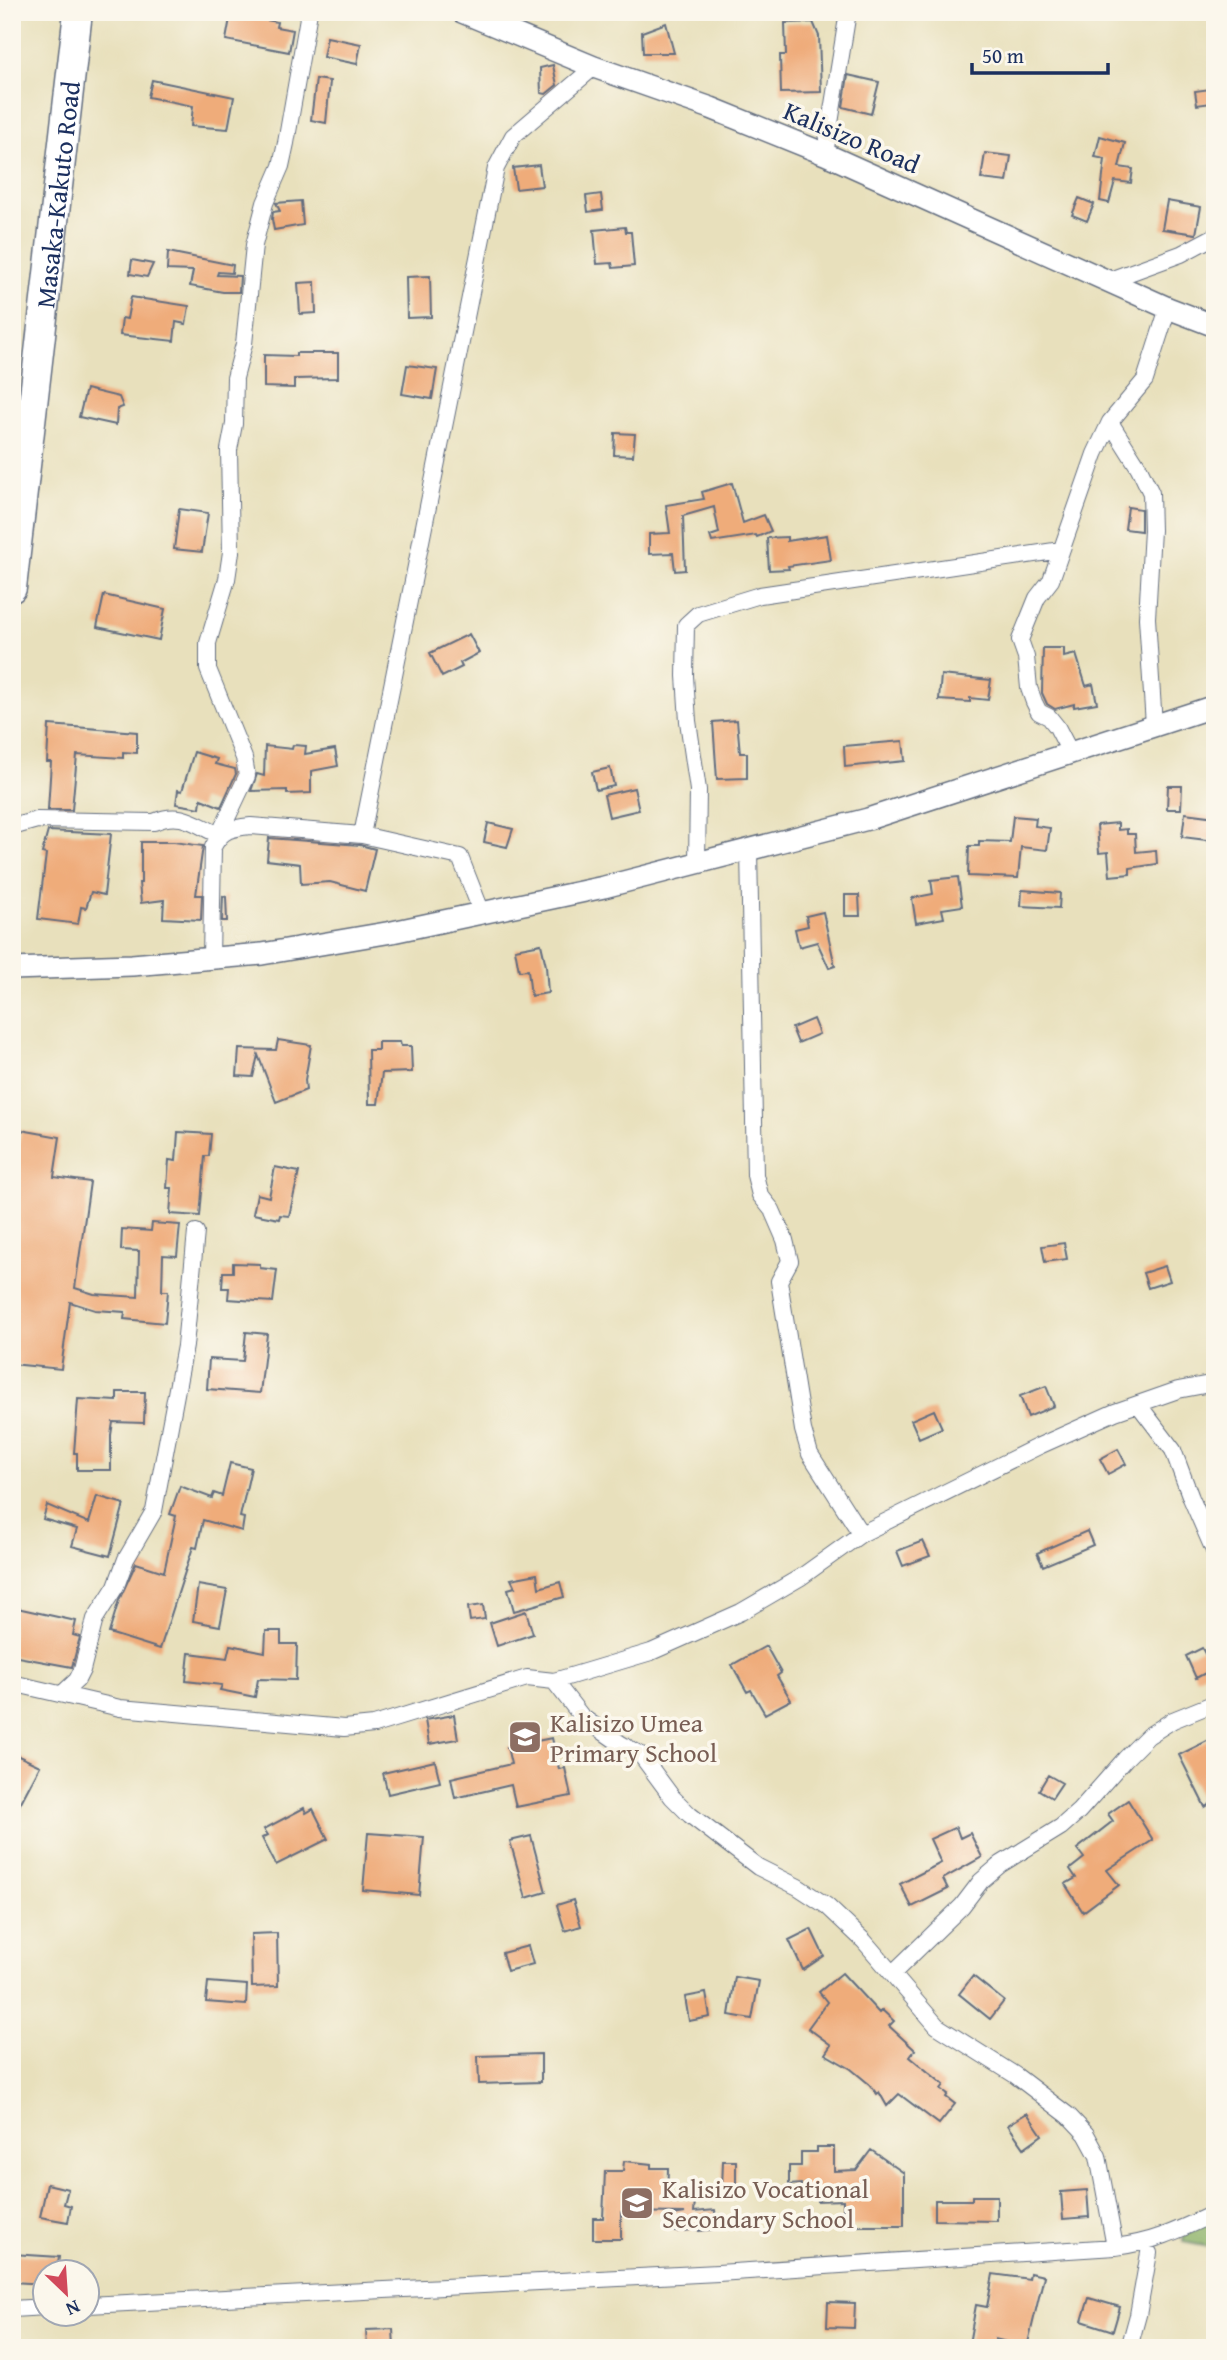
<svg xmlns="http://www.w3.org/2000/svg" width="1227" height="2360" font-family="'Gentium Book Plus',serif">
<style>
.forest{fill:url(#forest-firs);stroke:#547063;stroke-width:2}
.building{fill:#efac7a}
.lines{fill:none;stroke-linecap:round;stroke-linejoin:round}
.street-casing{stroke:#636d7f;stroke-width:18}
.secondary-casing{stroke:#636d7f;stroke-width:24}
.highway-casing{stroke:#636d7f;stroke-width:31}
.street{stroke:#fff;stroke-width:16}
.secondary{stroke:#fff;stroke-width:21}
.highway{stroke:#fff;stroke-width:28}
.labels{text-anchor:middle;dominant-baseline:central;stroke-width:7;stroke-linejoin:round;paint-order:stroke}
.street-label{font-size:26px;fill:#1b2f5e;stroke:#fbf7ec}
.education-label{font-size:26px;fill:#785e54;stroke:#fbf7ec;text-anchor:start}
</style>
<defs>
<pattern id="forest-firs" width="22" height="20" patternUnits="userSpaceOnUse" patternTransform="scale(1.75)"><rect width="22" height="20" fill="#8cb268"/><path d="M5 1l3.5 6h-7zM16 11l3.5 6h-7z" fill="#729159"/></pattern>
</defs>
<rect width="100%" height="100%" fill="#fbf7ec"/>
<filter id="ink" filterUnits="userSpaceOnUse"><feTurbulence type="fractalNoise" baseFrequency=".0143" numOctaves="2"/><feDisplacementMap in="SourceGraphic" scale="14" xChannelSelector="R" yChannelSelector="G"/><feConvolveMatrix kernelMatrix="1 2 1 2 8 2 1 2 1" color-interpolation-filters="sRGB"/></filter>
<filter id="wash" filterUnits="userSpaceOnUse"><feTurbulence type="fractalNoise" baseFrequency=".00686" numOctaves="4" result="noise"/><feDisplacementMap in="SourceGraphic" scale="28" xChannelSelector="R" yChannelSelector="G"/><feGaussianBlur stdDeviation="1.57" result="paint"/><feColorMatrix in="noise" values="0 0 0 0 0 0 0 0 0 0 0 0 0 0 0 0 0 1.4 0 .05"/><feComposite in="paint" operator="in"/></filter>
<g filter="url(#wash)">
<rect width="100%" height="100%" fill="#e8e0bc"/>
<path class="forest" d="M1215,2218V2248L1183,2242L1184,2234Z"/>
<g id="blocks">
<path class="building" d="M231,13L277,22L276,27L293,30L289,52L226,40Z
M813,22L819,36L821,92L781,93L780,55H786L785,23Z
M666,23L674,53H643L642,32Z
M327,37L361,44L357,64L323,57Z
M553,65L557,85L546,94L541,93L540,68Z
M848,75L879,82L871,114L843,107Z
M316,79L330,81L326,123L311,120Z
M152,80L234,97L228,129L191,126L193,106L148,97Z
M1210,89L1212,103L1197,105L1195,91Z
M1100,136L1125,143L1119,167L1133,169L1131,183L1115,181L1109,203L1100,201L1105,159L1095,157Z
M985,153L1011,156L1007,182L981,179Z
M539,165L542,186L516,189L513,168Z
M601,194L603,210L588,212L586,196Z
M1079,198L1094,204L1087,221L1072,215Z
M301,201L303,225L274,230L272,219L273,212L280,211L276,203Z
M1167,201L1201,207L1196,234L1162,229Z
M625,227L626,232H631L634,266L613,268L612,263L597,264L594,230Z
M168,252L233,265L232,273L218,272L217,275L240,276L239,292H223L190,286L193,271L167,270Z
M132,260L153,264L147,277L130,274Z
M430,276L431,317L407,318L406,277Z
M315,282L316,313L300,314L298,283Z
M131,297L189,306L186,324L176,322L174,341L120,335L122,318L127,319Z
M296,353H338V378L294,379V388L264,387V355L296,356Z
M407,365L437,369L432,399L402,394Z
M86,389L119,397L123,407L117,409L116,425L79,417Z
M615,433L635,434L633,456L614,455Z
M732,483L743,523L764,515L771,531L757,537L756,535L712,542L710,536L719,533L714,507L683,516L685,570L675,571L673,553L649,554V534L670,533L666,505L704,499L702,492Z
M1128,507L1141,509V531L1125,529Z
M179,509L208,513L202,552L174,549Z
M827,535L831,560L788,566L789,569L769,570L767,538L787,537V541Z
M104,595L165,609L159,640L97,627Z
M469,634L479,653L460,663L462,667L442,677L430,653Z
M1043,648H1064V657L1076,654L1086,686L1093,684L1097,703L1074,707V704L1055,709L1047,704L1042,693Z
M941,675L991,680L988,700L970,698V702L939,700Z
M737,720L740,753H747V778L717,779L713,722Z
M49,725L137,732V753L123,752V758L77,755L72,810H48L51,762H47Z
M903,741L905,761L845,767L844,746Z
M293,745L306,746L305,754L335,749L338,766L311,771V793L287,794V790L251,791L257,774L264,776L265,746L292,749Z
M194,752L217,759L215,764L235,769L236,774L221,807L201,799L200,808L176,804L178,790L182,791Z
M610,768L614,786L596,790L592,772Z
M1168,786H1182L1181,809H1167Z
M634,788L639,810L609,817L604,795Z
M1185,813L1215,817V841L1182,837Z
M1013,816L1036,818L1035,826L1050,828L1047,850L1021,847L1018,878L968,876L969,846H979V841L1010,842Z
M488,823L513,829L507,847L484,842Z
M1118,823V830L1127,829V834H1135L1136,852L1156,850L1157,864L1130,868V874L1110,876L1108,852L1099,853L1097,825Z
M48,831L111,834L104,895L91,892L86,908L81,907L78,924L38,919L46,854L42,853Z
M269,838L360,845L375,849L365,891L330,882L301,884L300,864L267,860Z
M141,842H174L203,846L196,895H202L201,920L163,918L164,900L141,903L139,883H141Z
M958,877L962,906L942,909L944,918L916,923L912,898L933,894L931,880Z
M1022,890L1060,893L1059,908L1021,906Z
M845,895H859L860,916H845Z
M223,896L226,897L227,921H222Z
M823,912L835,966L829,968L817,942L799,947L795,929L808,926L806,916Z
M541,944L546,966L548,993L531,996L528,970L519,971L515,949Z
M813,1019L819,1034L798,1043L792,1028Z
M278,1040L311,1045L305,1080L306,1090L276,1102L258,1055L253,1077L237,1076L239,1049L276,1050Z
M378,1042H400L401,1046H411L412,1072L382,1073L378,1104H369L368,1050H378Z
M21,1130L60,1137L54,1177L90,1182L75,1288L94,1294L138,1297L139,1251L121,1250L122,1229L151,1231L152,1223L180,1225L177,1256L163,1255L162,1291H168L165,1323L124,1319L125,1312L95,1310L70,1302L61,1369L12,1364V1172H14Z
M178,1132L211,1134L209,1156H205L200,1216L170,1214L172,1188H167L169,1160L176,1161Z
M275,1167L299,1172L289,1216L280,1215L279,1219L253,1214L257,1194L269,1197Z
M1064,1243L1067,1259L1045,1262L1042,1246Z
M233,1263L260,1264V1268L277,1270L273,1302L228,1299L229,1288H222L223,1272H233Z
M1165,1266L1170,1281L1148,1288L1143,1273Z
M246,1332L267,1334L260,1393L207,1389L209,1359L243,1361Z
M1046,1386L1054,1406L1028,1417L1020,1396Z
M117,1392H145L144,1423L113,1422L111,1435V1470H77V1453H74L78,1399L117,1401Z
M934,1410L942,1428L919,1438L911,1420Z
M1118,1449L1126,1464L1108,1474L1100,1459Z
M230,1463L251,1468L240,1517L244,1518L242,1531L203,1520L197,1548L193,1547L160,1649L109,1633L119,1600L136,1563L164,1572L176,1516L170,1514L180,1486L212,1498L214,1493L222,1496Z
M97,1496L124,1504L110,1556L72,1546L77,1529L43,1519L47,1505L89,1523Z
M1087,1531L1093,1545L1043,1566L1037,1553Z
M923,1541L930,1556L903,1566L897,1551Z
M537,1574L539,1588L560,1582L564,1597L514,1611L508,1589L515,1587L511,1579Z
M198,1585L227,1590L220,1626L193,1621Z
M483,1605L485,1619L470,1621L468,1607Z
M17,1608L76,1621L73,1635L80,1637L72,1667L12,1656V1610L16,1611Z
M526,1611L533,1634L497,1646L490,1623Z
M266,1631H281V1644H297L296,1680L258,1679L255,1697L220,1690L222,1685L186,1681L189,1653L227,1658L230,1645L265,1652Z
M766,1646L781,1673L777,1676L791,1700L765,1714L751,1690L747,1692L732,1665Z
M1202,1648L1213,1669L1196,1678L1186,1656Z
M454,1715L458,1739L429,1744L425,1720Z
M552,1738L559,1769L565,1768L571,1796L516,1807L511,1785L455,1798L451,1778L511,1764L507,1747Z
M1211,1739L1215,1747V1801L1205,1807L1179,1755Z
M12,1753L40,1766L12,1819Z
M435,1761L440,1782L388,1794L383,1773Z
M1048,1775L1062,1783L1052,1798L1039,1790Z
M1128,1800L1153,1840L1107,1870L1119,1885L1083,1912L1065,1884L1076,1878L1070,1869L1084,1858L1077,1849L1113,1821L1108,1814Z
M304,1808L306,1813L313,1809L328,1839L276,1865L262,1838L268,1835L264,1829Z
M956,1827L960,1838L970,1833L982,1857L943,1879L948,1889L912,1907L900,1884L941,1863L930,1839Z
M368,1833L424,1837L419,1895L363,1890Z
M531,1836L546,1892L526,1898L510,1841Z
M573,1900L581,1926L565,1931L557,1905Z
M811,1929L824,1956L803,1970L789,1940Z
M277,1933L278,1986L252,1987L251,1934Z
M528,1946L533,1964L507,1971L502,1953Z
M842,1973L879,2013L882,2010L894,2021L889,2026L915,2050L910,2057L944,2085L941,2089L948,2094L946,2097L955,2104L939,2124L899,2094L887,2106L879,2092L877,2094L869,2084L851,2069L825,2054L831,2045L808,2028L827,2002L819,1992Z
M973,1976L1004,2001L990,2019L959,1994Z
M735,1977L759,1981L752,2019L729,2015Z
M208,1982L247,1985L246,2005L206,2002Z
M706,1993L710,2017L689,2021L685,1997Z
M541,2054V2082L479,2084L478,2056Z
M1027,2113L1042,2135L1024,2148L1008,2125Z
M817,2147H834V2171L856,2170L871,2150L904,2173V2226H843V2200L817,2201V2195H800L801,2184L789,2185V2166H801V2152H817Z
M624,2161L651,2164V2168H668L667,2199L695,2201L694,2212L715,2210L717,2229L699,2231V2229L676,2232L673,2215L685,2213L621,2212V2239H593V2218H603L605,2171H623Z
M723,2161H736V2189H722Z
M47,2184L68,2189L64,2204L71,2206L68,2222L40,2217Z
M1087,2190L1089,2217L1063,2219L1061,2192Z
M972,2196H997V2221L935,2220V2200H972Z
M12,2254L59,2257L57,2272H46V2284L12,2282Z
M1030,2273L1044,2276L1027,2347L995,2339V2348L969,2344L976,2305L987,2307L993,2274L1029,2279Z
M1089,2298L1120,2307L1113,2331L1082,2321Z
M828,2302L855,2303L854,2328L827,2327Z
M393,2329L394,2348H367L366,2330Z"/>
</g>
</g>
<g filter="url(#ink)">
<use href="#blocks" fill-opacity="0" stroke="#636d7f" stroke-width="2"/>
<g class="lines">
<g class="street-casing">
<path id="street" d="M1215,12V14
M825,154L848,12
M1107,281L1181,254L1215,236
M1110,422L1139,468L1151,493L1152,530L1147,618L1154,725
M1070,752L1057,727L1049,717L1039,712L1034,702L1029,688L1026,657L1020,640L1037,598L1051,580L1095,454L1110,422L1145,380L1168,308
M12,827L37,820L154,822C180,810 195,824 219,835L247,776L244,758L208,669V643L227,579L231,552L229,450L234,424L235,378L244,344L254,245L265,203L281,166L286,143L309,12
M362,835L496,168L513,136L594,67
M749,849L755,1175L760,1195L772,1210L785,1240L790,1261L779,1281L803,1430L810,1454L861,1534
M697,862L698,790L688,721L685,676L686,625L698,614L760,595L1061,550
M211,959L213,847C222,829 232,828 251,826L362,835L460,857L482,913
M1138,1404L1173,1450L1191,1498L1215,1553
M554,1681L582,1717L621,1744L641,1755L672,1797L690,1815L758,1867L798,1887L827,1906L864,1941L937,2026L1015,2075L1069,2116L1086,2134L1098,2156L1115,2247
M12,1683L120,1708L344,1728L374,1725L527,1678L554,1681L651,1652L741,1612L801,1577L861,1534L1039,1446L1115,1412L1178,1390L1215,1383
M62,1694L77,1680L82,1670L95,1619L116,1586L126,1559L154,1511L185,1346L196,1232
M893,1973L962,1906L981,1881L1001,1864L1061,1827L1079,1811L1125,1759L1148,1736L1173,1720L1215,1703
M88,2305L718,2273L1115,2247C1155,2242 1179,2230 1215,2213
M12,2309L46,2307
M1129,2348L1138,2315L1149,2253"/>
</g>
<g class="secondary-casing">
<path id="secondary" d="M462,12L594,67L711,108L825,154L1168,308L1215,326
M12,969L132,965L262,954L392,932L604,887L868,819L1215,706"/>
</g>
<g class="highway-casing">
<g id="highway">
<path id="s1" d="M12,588L78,12"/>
</g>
</g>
<use href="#street" class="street"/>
<use href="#secondary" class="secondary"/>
<use href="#highway" class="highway"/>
</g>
</g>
<defs>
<g id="school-square" transform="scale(1.75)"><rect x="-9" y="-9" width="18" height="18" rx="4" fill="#8d6e63" stroke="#fbf7ec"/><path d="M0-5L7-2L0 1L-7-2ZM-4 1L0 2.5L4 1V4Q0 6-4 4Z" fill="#fff"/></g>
</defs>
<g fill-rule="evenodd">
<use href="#school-square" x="525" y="1737"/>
<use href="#school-square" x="637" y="2203"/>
</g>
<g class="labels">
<g class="street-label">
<text transform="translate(852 137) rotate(23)">Kalisizo Road</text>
<text stroke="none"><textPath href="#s1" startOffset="396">Masaka-Kakuto Road</textPath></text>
</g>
<g class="education-label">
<text x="550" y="1722">Kalisizo Umea<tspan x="550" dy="30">Primary School</tspan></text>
<text x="662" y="2188">Kalisizo Vocational<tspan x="662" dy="30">Secondary School</tspan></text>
</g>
</g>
<rect width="1227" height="2360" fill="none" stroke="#fbf7ec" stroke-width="42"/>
<g transform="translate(66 2293) rotate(155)"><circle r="33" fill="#fbf7ec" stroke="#a1a7b3" stroke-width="2"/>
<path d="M0-5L12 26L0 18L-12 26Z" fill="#d1495b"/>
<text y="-10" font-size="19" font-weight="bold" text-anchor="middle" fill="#1b2f5e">N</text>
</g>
<path d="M972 63v10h136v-10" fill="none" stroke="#1b2f5e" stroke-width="3.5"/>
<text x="982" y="63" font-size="21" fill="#1b2f5e" stroke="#fbf7ec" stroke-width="5" paint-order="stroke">50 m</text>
</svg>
